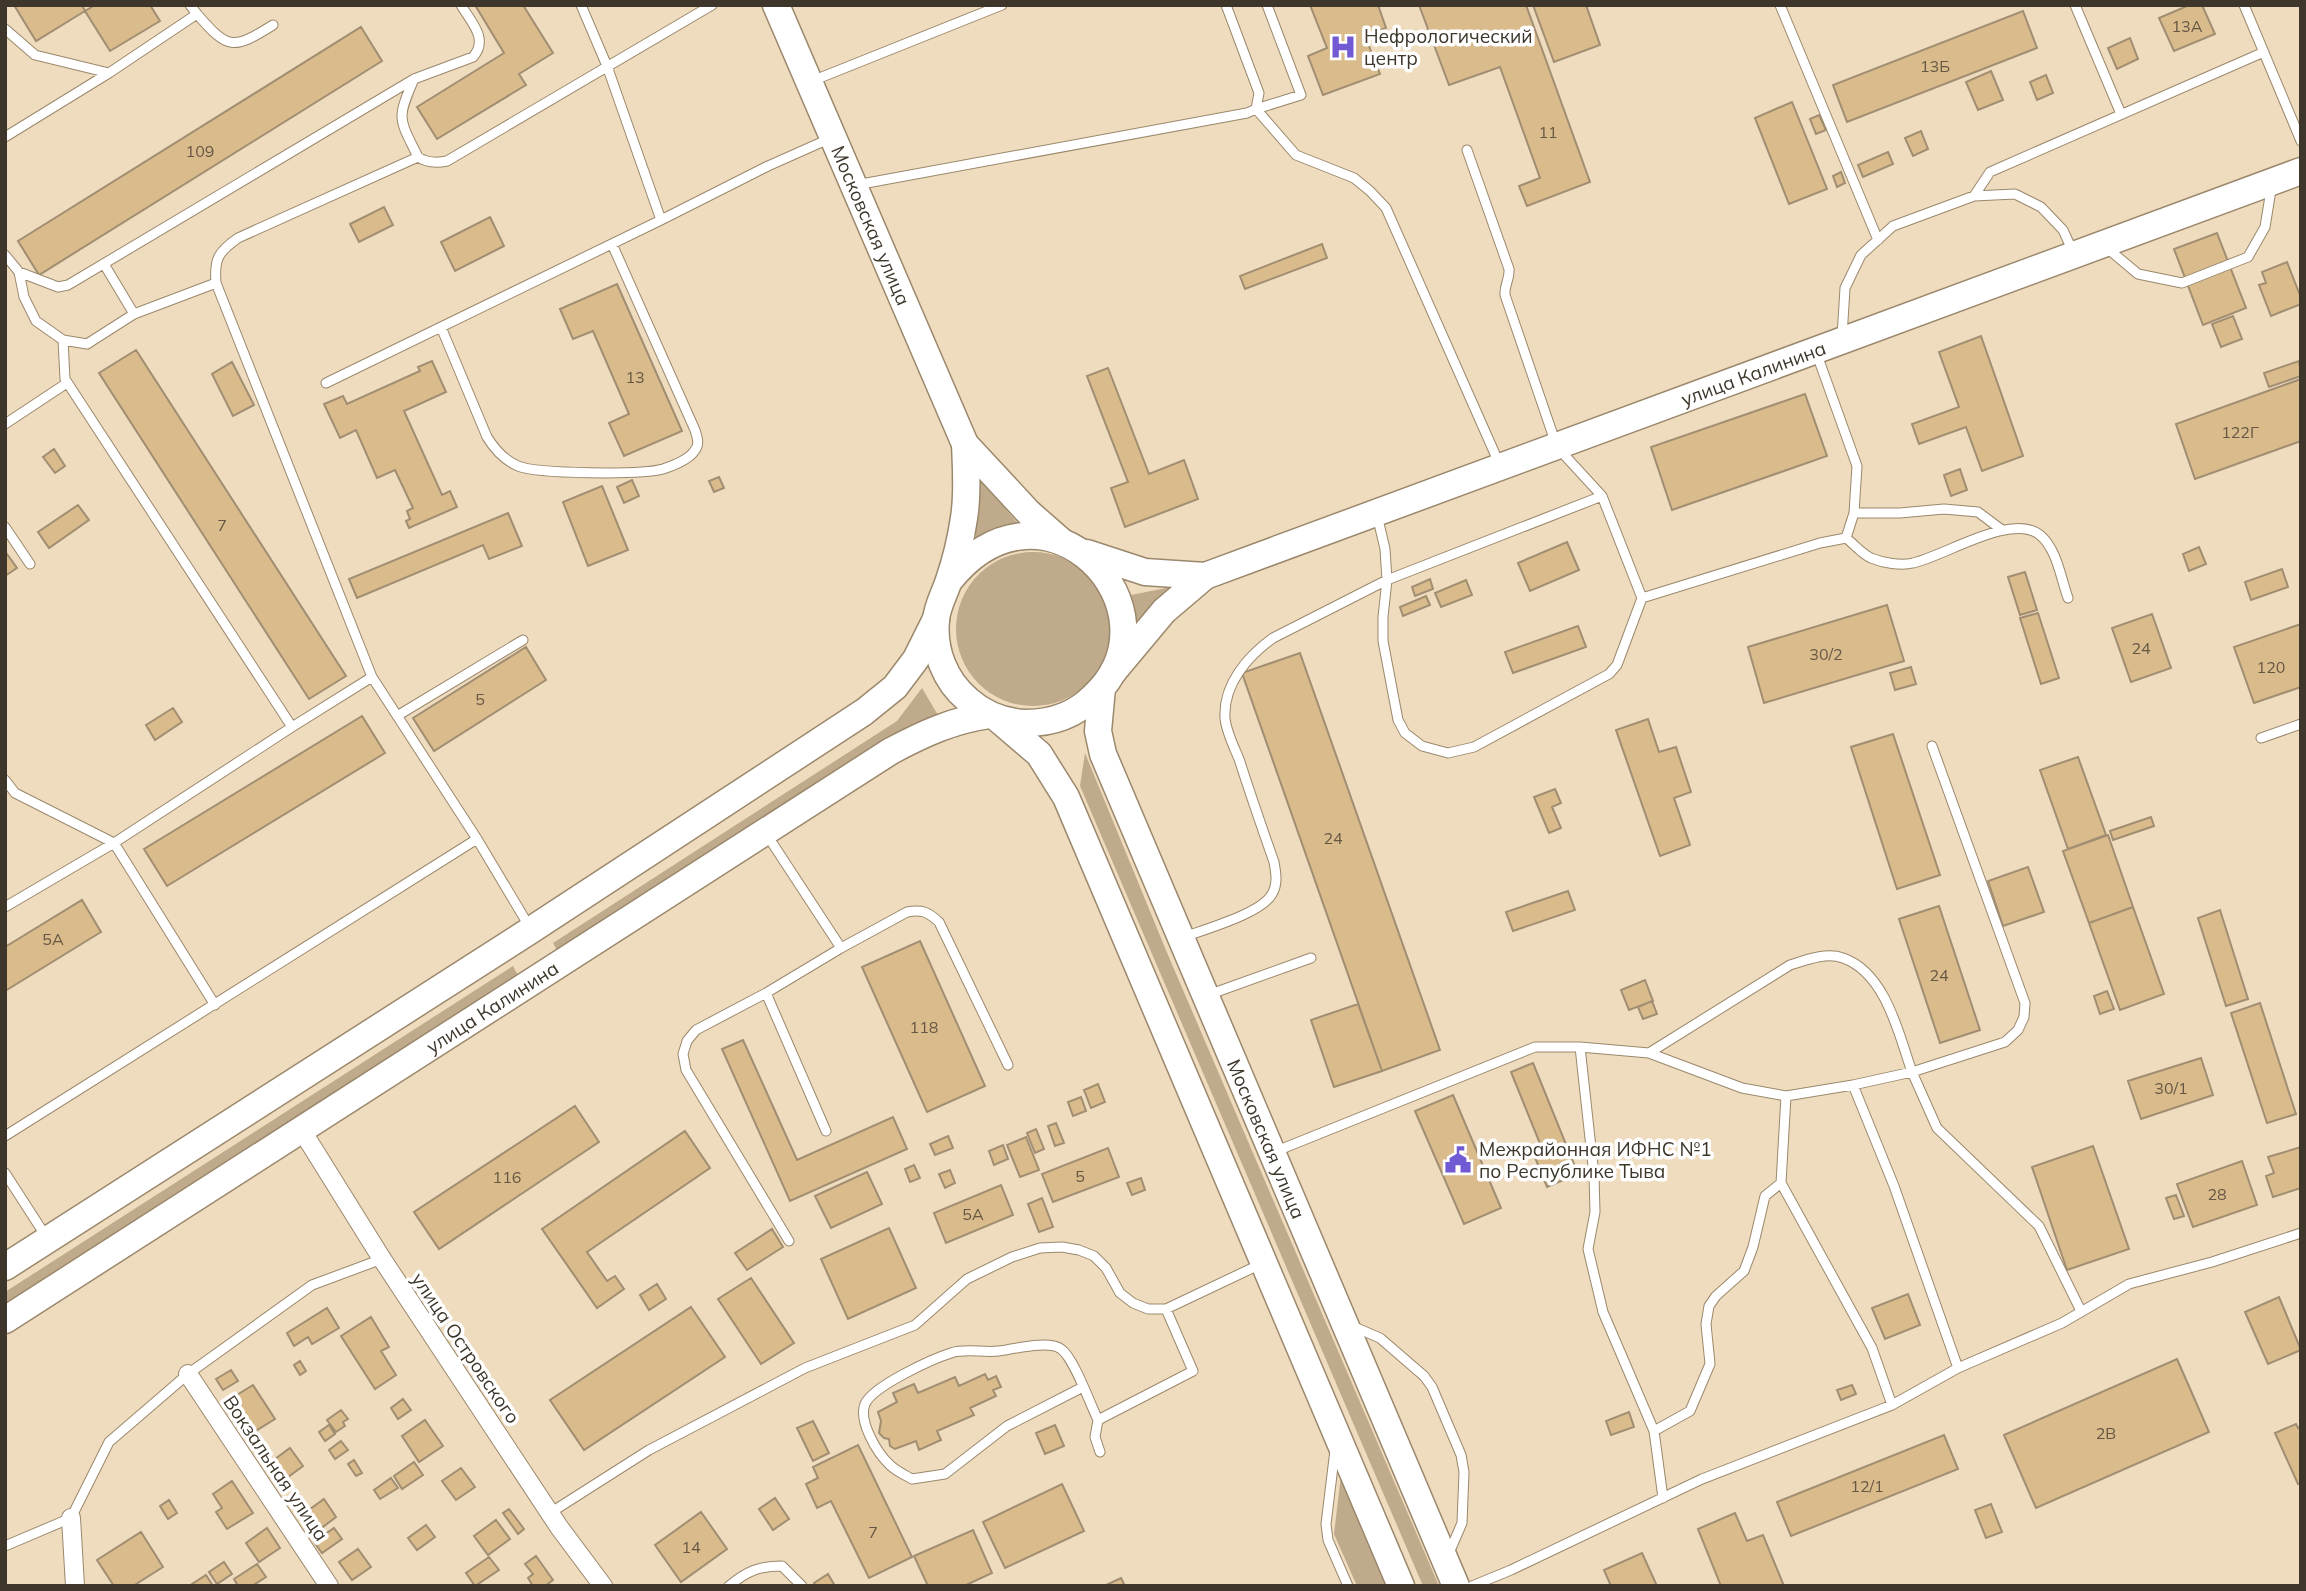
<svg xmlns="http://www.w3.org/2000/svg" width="2306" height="1591" font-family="Mulish,sans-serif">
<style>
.green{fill:#bfaa8b}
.building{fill:#dabb8c;stroke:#a18e72;stroke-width:2}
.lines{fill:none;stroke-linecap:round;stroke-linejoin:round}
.service-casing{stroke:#9b886c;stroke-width:11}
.minor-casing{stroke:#9b886c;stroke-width:20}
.secondary-casing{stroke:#9b886c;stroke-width:29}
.service{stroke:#fff;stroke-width:9}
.minor{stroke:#fff;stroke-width:18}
.secondary{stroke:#fff;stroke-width:26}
.labels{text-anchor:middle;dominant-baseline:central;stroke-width:7;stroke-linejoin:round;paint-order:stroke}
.number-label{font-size:16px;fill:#655743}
.poi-label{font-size:19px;fill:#3e362b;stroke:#fff;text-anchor:start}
.street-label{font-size:19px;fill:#3e362b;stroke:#fff}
</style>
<rect width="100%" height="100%" fill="#efdbbd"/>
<path class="green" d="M975,473L1020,526L976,541Z
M956 629a77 77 0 1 1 154 0a77 77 0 1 1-154 0Z
M1181,585L1137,621L1126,596Z
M922,688L942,722L559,954L553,943L897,721Z
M1085,753L1168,955L1439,1586H1423L1080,786Z
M513,966L520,979L5,1309V1292Z
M1341,1475L1389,1586H1357L1334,1534Z"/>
<path class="building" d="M14,5H82L85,11L36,41Z
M95,5H150L160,21L110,51L85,11Z
M475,5H523L553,53L519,74L526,85L437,139L417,107L504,53Z
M1310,5H1378L1386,28L1365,36L1380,74L1323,95L1308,56L1327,48Z
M1419,5H1526L1590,182L1527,206L1519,186L1540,178L1500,67L1449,85Z
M1533,5H1586L1600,45L1554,62Z
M2184,5H2202L2215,34L2174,51L2159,18L2185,7Z
M2023,11L2037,48L1847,122L1833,85Z
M361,27L382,61L39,275L18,241Z
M2130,38L2138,59L2117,69L2108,48Z
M1991,71L2003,100L1978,110L1966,82Z
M2046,75L2053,93L2037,100L2030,82Z
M1792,102L1827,189L1789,204L1755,118Z
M1819,115L1826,130L1816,134L1810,119Z
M1921,131L1928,149L1913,156L1905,138Z
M1888,152L1893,164L1863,177L1858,165Z
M1841,172L1845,183L1837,187L1833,176Z
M384,207L393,225L359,242L350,224Z
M490,217L504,246L455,271L441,242Z
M2217,233L2246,308L2203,325L2174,249Z
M1322,244L1327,258L1245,289L1240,276Z
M2287,262L2301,298V304L2271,316L2259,285L2266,283L2262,272Z
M617,284L682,431L624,456L609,423L629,414L593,331L573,339L560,309Z
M2233,316L2242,339L2221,347L2212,324Z
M1981,336L2023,456L1982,471L1966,427L1919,444L1912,424L1959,407L1939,352Z
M136,350L346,676L309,699L99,373Z
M432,361L446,392L404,411L442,495L450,491L457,507L409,528L406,521L410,519L407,511L413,508L395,470L377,478L356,430L340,438L324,404L343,396L347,404L420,371L418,367Z
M2299,361L2301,376L2269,387L2264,373Z
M232,362L254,405L233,416L212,374Z
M1108,368L1149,474L1184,460L1198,499L1125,527L1111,488L1128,482L1087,376Z
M2301,379V441L2195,479L2176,424Z
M1805,394L1827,456L1672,510L1651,447Z
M54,449L65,466L55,473L43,457Z
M1960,469L1967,490L1951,496L1944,475Z
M719,477L724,488L714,492L709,481Z
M632,480L639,496L624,503L617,487Z
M602,486L628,550L588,566L563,502Z
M78,505L89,520L49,548L38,532Z
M508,513L522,546L489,559L483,545L357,598L349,579Z
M1567,542L1579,570L1530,591L1518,563Z
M2199,547L2206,564L2189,571L2183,554Z
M7,554L17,568L5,576V556Z
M2282,569L2288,587L2251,600L2245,582Z
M2025,572L2037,610L2020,615L2008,577Z
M1430,579L1433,589L1415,596L1412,587Z
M1466,580L1472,595L1441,607L1435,593Z
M1426,596L1430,605L1403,616L1400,607Z
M1887,605L1904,661L1764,703L1748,647Z
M2038,613L2059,678L2041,684L2020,618Z
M2152,614L2171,668L2131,682L2112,628Z
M2301,624V687L2254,703L2234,647Z
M1578,626L1586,647L1513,673L1505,652Z
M526,647L546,680L434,751L413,718Z
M1300,653L1440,1050L1382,1071L1242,673Z
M1911,667L1916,684L1895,690L1890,673Z
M173,708L182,722L155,740L146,725Z
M362,716L385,753L167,886L144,849Z
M1648,719L1659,752L1676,747L1691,792L1674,798L1690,845L1660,856L1616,730Z
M1893,734L1940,875L1897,889L1851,747Z
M2078,757L2106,835L2068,849L2040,770Z
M1555,789L1561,803L1552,807L1561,828L1549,833L1534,797Z
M2151,817L2154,826L2113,840L2110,831Z
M2108,835L2133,907L2089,923L2063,851Z
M2028,867L2044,912L2003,926L1988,881Z
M1568,891L1575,910L1513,931L1506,912Z
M82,900L101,932L5,991V947Z
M1939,906L1980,1030L1940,1043L1899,919Z
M2133,907L2164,994L2120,1010L2089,923Z
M2220,910L2248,999L2226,1006L2198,918Z
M920,941L985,1086L927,1112L862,967Z
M1645,980L1653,1001L1629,1010L1621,990Z
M2107,991L2114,1009L2100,1014L2094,996Z
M1652,1001L1657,1014L1643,1019L1638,1007Z
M2260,1003L2296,1114L2267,1123L2231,1013Z
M1358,1004L1382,1071L1334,1087L1311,1020Z
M743,1040L797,1160L893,1117L907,1149L790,1201L722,1049Z
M2201,1058L2213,1095L2141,1119L2128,1081Z
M1533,1063L1578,1174L1547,1187L1532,1150L1541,1146L1511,1072Z
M1098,1084L1105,1102L1091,1108L1084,1090Z
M1453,1095L1501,1208L1464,1224L1415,1111Z
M1081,1097L1086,1111L1073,1116L1068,1102Z
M575,1106L599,1142L439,1249L414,1212Z
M1056,1123L1064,1143L1055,1146L1048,1126Z
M1036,1129L1044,1149L1035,1153L1027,1133Z
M685,1131L710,1168L587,1252L607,1281L615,1276L624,1289L597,1308L542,1229Z
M948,1136L953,1148L935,1155L930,1144Z
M1026,1137L1039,1170L1020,1177L1007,1145Z
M1003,1145L1008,1159L994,1165L989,1151Z
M2093,1146L2129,1249L2067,1270L2032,1167Z
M2301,1147V1188L2273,1197L2266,1176L2274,1173L2268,1157Z
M1108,1148L1119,1177L1053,1202L1042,1174Z
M2242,1161L2257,1205L2193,1227L2177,1184Z
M914,1165L920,1178L910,1182L905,1169Z
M950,1170L955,1183L945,1188L939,1174Z
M867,1172L882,1204L831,1228L815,1196Z
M1141,1178L1145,1190L1132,1195L1127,1183Z
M1001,1185L1013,1215L946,1243L934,1213Z
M2176,1195L2184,1216L2174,1219L2166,1198Z
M1042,1198L1053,1227L1039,1232L1028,1204Z
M889,1228L916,1288L848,1319L821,1259Z
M772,1229L783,1247L747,1270L735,1253Z
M751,1278L794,1343L761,1364L718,1299Z
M657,1284L666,1299L649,1310L640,1295Z
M1908,1294L1920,1325L1885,1339L1872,1308Z
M2279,1297L2301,1350L2268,1364L2245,1312Z
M691,1307L725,1357L584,1450L550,1400Z
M327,1308L339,1328L312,1344L308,1337L294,1346L287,1333Z
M371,1317L389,1347L381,1351L396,1375L375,1389L341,1336Z
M2177,1359L2209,1432L2036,1508L2004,1435Z
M300,1361L306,1371L300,1375L294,1365Z
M231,1370L238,1381L223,1390L216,1379Z
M985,1374L988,1380L996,1376L1001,1387L993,1390L996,1396L970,1408L974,1415L937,1431L941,1440L919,1450L916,1441L895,1449L890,1446L889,1439L884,1438L879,1433L881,1421L878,1412L897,1402L893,1393L914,1384L918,1393L955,1377L959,1386Z
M253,1385L275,1419L254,1432L232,1398Z
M1852,1385L1856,1394L1841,1400L1837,1390Z
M403,1399L411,1410L398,1419L391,1408Z
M341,1410L348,1419L343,1422L345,1426L336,1432L327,1420Z
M1629,1412L1634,1427L1611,1435L1606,1421Z
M425,1420L443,1446L419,1462L402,1436Z
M813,1421L829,1453L813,1461L797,1428Z
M2296,1424L2298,1428L2301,1427V1483L2298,1484L2275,1433Z
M329,1425L335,1434L325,1441L319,1432Z
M1055,1425L1064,1446L1045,1454L1036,1433Z
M1944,1435L1958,1469L1791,1536L1777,1502Z
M341,1441L348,1450L335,1459L329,1450Z
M858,1445L912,1557L869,1578L831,1501L817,1508L806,1484L818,1478L813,1467Z
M290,1448L303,1466L284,1480L271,1462Z
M354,1460L362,1473L356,1476L348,1464Z
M414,1462L423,1475L402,1489L394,1476Z
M461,1468L475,1487L456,1500L442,1481Z
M391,1478L398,1488L380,1499L374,1490Z
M232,1481L253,1513L227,1529L216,1512L222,1508L213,1494Z
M1062,1484L1084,1531L1005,1568L983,1522Z
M775,1498L789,1519L773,1530L759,1509Z
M324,1499L336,1517L319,1530L306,1512Z
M169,1500L177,1513L168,1519L160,1506Z
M1991,1504L2002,1532L1986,1538L1975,1510Z
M509,1509L524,1529L518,1534L503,1513Z
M701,1512L727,1549L681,1582L655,1545Z
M1735,1513L1747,1541L1763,1535L1784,1586H1721L1698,1529Z
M496,1520L510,1539L488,1555L474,1536Z
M426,1525L435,1537L417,1550L408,1538Z
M267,1528L280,1548L259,1562L246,1543Z
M334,1528L342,1539L322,1553L314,1542Z
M973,1530L992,1573L964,1586H928L914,1556Z
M141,1532L163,1567L133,1586H114L97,1560Z
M358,1549L371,1567L352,1580L339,1562Z
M1642,1553L1657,1586H1611L1604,1570Z
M536,1556L553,1580L545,1586H533L528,1578L533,1574L525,1564Z
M489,1557L499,1570L475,1586L466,1573Z
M224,1562L232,1574L217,1584L209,1572Z
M257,1564L266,1577L252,1586H238L234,1579Z
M828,1574L835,1586H816L814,1583Z
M206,1575L213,1586H189Z
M1121,1578L1125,1586H1104Z"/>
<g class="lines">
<g class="service-casing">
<path id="service" d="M190,5L197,14
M581,5L607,66L661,220L768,166L831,138
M1267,5L1301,95L1256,109L1296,155L1354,178L1370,191L1386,208L1499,463
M1780,5L1878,240
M2075,5L2121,114
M2244,5L2301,141
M5,29L35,55L109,73
M414,79C396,120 399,118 418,157C427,163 437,163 447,161L712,5
M812,81L1002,5
M5,137L109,73L197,14C228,50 233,50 273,25
M856,185L1247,113L1256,109L1259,93L1226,5
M1974,196L1990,172L2264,52
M2107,248L2138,274L2182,283L2248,257L2265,227L2272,184
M5,255L19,272L24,297L36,321L63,340L87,344L134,314L216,283L372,677L477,839L529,926
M104,264L134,314
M19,272L58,287L68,285L414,79L473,57C489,39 471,22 461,5
M216,283C214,259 218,252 238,238L418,157
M441,327L487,437C495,450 504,460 518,466C537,474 642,475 663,469C672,466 690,459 695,450C700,444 697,437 695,430L612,244
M1842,337L1845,288L1861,255L1893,226L1974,196L2015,194L2041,207L2063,230L2074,254
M63,340L65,379L292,727
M326,383L661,220
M5,424L67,383
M1854,513H1900L1944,509L1978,512L2002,530
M1377,515L1385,549L1387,580L1602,496
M5,527L30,564
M1846,538C1854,544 1862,554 1871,558C1883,563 1901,566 1913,563C1945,556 2012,512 2040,535C2057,549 2061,579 2068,598
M1642,598L1820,543L1846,538L1854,513L1857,466L1816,352
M397,716L523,640
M2261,738L2301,724
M1932,746L2025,1003L2024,1017L2018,1030L2005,1042L1912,1072L1937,1128L2039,1226L2081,1311
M5,780L15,793L114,843L215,1005
M767,835L841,948L766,993L826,1131
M5,907L114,843L292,727L372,677
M1184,937C1206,929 1262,913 1272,894C1278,884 1276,873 1274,862C1262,828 1250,793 1239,759C1234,747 1226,731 1225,718C1223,684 1248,656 1273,638L1387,580L1383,617V641L1398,720L1405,733L1422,746L1448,753L1474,747L1609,674L1617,665L1642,598L1602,496L1557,447L1505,295C1504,285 1510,279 1509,269L1467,150
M841,948L907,912C922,909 928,912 939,922L1008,1065
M766,993L696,1030L687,1041L683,1054L686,1070L789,1241
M1208,995L1311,958
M1580,1047L1649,1053
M1786,1096L1853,1085
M5,1136L477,839
M1274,1152L1535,1047H1580L1594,1175L1595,1212L1588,1249L1603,1312L1654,1431L1663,1498
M5,1173L47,1238
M1352,1326L1380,1338L1424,1376L1432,1387L1461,1455L1464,1472L1462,1523L1449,1553
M1083,1387L1007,1426L945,1474L912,1479C905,1475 896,1471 890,1465C877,1453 858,1421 865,1404C873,1386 932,1359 951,1353C965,1348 984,1353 999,1351C1014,1349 1049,1340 1061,1349C1074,1358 1090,1404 1098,1420L1193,1371L1166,1309
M1892,1405L1872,1348L1781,1183L1786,1096L1742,1088L1649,1053L1790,965C1806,960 1826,952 1843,958C1886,973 1899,1035 1912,1072L1853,1085L1894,1186L1958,1368
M1098,1420L1095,1437L1100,1452
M1654,1431L1690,1411L1710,1364L1706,1324L1709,1306L1716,1296L1744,1271L1753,1247L1765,1196L1781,1183
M1335,1450L1326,1524L1328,1540L1348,1586
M550,1513L649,1450L805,1368L915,1325L967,1279L1012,1257L1040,1248L1062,1247L1079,1250L1094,1256L1106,1268L1120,1293L1133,1303L1148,1309H1166L1263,1263
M5,1546L71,1518L109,1442L188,1374L312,1285L382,1259
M729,1586C747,1571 759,1566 782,1566L802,1586
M1472,1586L1511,1570L1702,1479L1892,1405L1958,1368L2062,1323L2129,1284L2212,1262L2301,1233"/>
</g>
<g class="minor-casing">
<path id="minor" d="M301,1129L382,1259L559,1527L603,1586
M188,1374L329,1586
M71,1518L75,1586"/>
</g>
<g class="secondary-casing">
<g id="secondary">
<path id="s1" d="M776,5L965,444L1029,513L1061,541"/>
<path d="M1087,553L1145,572L1205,576"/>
<path d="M949,581C1045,460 1186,611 1093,697C1075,715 1051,723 1026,723C1003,722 985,715 968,700C945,681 933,650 936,620C937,606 945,593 949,580C956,560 961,538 964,518C968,494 966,468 965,444"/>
<path id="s2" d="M1113,672L1164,611L1205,576L2301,171"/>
<path id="s3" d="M1102,688L1098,731L1103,754L1456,1586"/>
<path d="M998,719L1039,754L1066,797L1401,1586"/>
<path d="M5,1267L531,930L864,712L895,687L916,659L936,619"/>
<path id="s4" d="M5,1320L891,751C923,734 953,720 989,715"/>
</g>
</g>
<use href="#service" class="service"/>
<use href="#minor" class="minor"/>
<use href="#secondary" class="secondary"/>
</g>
<defs>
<g id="hospital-bare" transform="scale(2.1)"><path d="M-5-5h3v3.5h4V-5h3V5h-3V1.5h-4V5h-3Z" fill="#725ad4" stroke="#fff" stroke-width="2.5" paint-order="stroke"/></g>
<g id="civic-bare" transform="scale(2.1)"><path d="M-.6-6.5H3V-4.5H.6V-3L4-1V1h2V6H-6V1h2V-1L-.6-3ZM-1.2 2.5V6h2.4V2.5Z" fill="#725ad4" stroke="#fff" stroke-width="2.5" paint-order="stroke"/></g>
</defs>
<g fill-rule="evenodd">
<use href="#hospital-bare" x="1343" y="47"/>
<use href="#civic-bare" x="1458" y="1160"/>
</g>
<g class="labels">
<g class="number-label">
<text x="2187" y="26">13А</text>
<text x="1935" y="66">13Б</text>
<text x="1548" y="132">11</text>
<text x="200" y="151">109</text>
<text x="635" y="377">13</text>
<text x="2240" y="432">122Г</text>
<text x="222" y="525">7</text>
<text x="2141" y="648">24</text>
<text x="1826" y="654">30/2</text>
<text x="2271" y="667">120</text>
<text x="480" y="699">5</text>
<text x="1333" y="838">24</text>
<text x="53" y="939">5А</text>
<text x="1939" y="975">24</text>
<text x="924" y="1027">118</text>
<text x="2171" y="1088">30/1</text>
<text x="1080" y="1176">5</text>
<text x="507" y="1177">116</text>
<text x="2217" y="1194">28</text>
<text x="973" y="1214">5А</text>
<text x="2106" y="1433">2В</text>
<text x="1867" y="1486">12/1</text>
<text x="873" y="1532">7</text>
<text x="691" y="1547">14</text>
</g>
<g class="poi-label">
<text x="1364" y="36">Нефрологический<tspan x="1364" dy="22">центр</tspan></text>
<text x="1479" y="1149">Межрайонная ИФНС №1<tspan x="1479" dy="22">по Республике Тыва</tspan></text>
</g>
<g class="street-label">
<text stroke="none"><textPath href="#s1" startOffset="240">Московская улица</textPath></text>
<text stroke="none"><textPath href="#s2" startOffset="718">улица Калинина</textPath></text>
<text stroke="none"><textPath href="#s4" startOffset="579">улица Калинина</textPath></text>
<text stroke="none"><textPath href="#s3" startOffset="485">Московская улица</textPath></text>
<text transform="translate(466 1348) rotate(56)">улица Островского</text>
<text transform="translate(276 1468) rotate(56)">Вокзальная улица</text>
</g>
</g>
<rect width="2306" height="1591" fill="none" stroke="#3e362b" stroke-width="14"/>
</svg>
